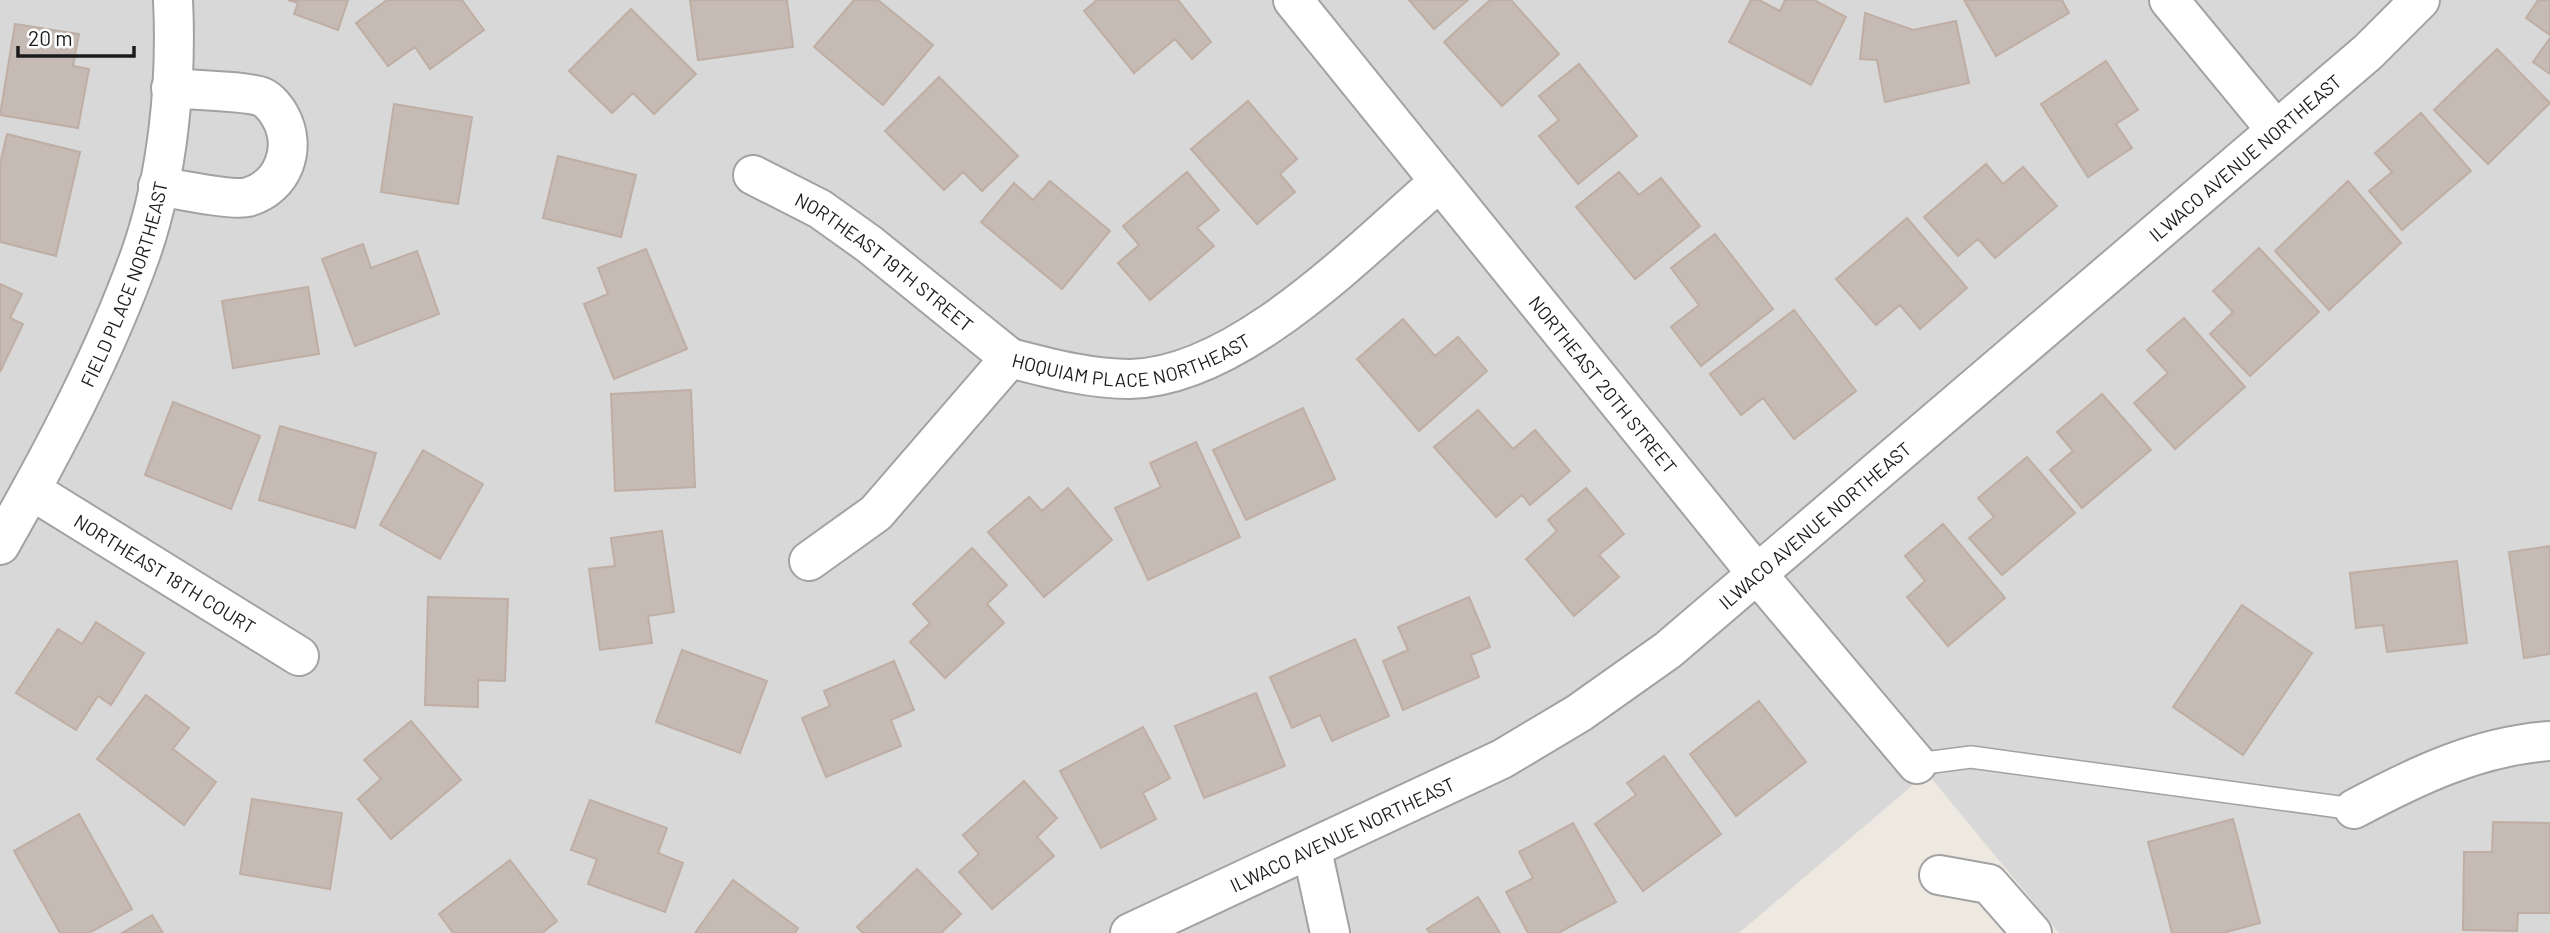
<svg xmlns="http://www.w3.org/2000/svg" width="2550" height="933" font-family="Barlow,sans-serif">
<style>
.residential{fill:#d9d8d8}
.building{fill:#c5bab4;stroke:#bfaea3;stroke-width:2}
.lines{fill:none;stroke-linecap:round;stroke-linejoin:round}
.lane-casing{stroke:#a2a2a2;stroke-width:24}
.street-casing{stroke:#a2a2a2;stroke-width:42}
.lane{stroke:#fff;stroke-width:21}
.street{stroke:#fff;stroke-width:38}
.labels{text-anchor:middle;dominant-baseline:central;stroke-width:7;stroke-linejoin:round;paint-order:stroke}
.street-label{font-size:19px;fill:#1b1b1b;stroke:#fff}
</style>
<rect width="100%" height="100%" fill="#ede8e0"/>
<path class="residential" d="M0,0H2550V933H2059L1927,773L1739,933H0Z"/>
<path class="building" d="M288,0H348L338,30L294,14L298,3Z
M387,0H462L484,30L430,69L415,47L388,66L356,23Z
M690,0H787L793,47L698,60Z
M854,0H878L933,45L883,105L814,47Z
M1097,0H1178L1211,42L1192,59L1175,39L1134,73L1084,11Z
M1409,0H1468L1434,29Z
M1490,0H1511L1559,54L1502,106L1444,42Z
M1751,0H1759L1780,11L1785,0H1814L1846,17L1811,85L1729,42Z
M1964,0H2062L2069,13L1996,56Z
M2538,0H2550V35L2526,18Z
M631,9L696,74L654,114L633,93L612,113L569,71Z
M1865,13L1913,30L1956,21L1969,83L1885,102L1877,60L1860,59Z
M15,24L79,34L73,66L89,69L78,128L0,115Z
M2550,38V74L2533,62Z
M2497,49L2550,103L2488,164L2434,110Z
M2106,61L2138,110L2116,124L2132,148L2088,177L2041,104Z
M1579,64L1637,136L1578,184L1539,136L1559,120L1539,96Z
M939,77L1018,156L982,191L963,172L944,190L885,131Z
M1248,101L1297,159L1280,174L1295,192L1257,224L1191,149Z
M394,104L472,117L458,204L381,192Z
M2421,113L2471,171L2402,230L2369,191L2392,172L2375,153Z
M7,134L80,152L56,256L0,242V164Z
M558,156L636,175L621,237L543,218Z
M1986,164L2003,184L2023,167L2057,206L1995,258L1978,239L1958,256L1924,217Z
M1187,172L1219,210L1197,228L1214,246L1150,300L1118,263L1139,245L1123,226Z
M1619,172L1639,195L1661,178L1700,226L1635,279L1576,207Z
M1050,181L1110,231L1062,289L981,222L1014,183L1033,200Z
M2348,181L2401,243L2329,310L2275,251Z
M1907,218L1967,288L1920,329L1900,305L1876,325L1836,279Z
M1715,234L1773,309L1701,366L1671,327L1699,305L1671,268Z
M363,244L371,268L417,251L439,314L355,346L322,259Z
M2259,248L2319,312L2250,376L2210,334L2233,312L2213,291Z
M646,249L687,349L614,379L584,304L608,294L598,268Z
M0,284L22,294L10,318L23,324L0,372Z
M308,287L319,354L233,368L222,301Z
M1794,310L1856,391L1794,439L1763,398L1741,415L1710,374Z
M2184,318L2245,387L2175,449L2134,403L2168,373L2147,350Z
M1403,319L1435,356L1458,337L1487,371L1419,431L1357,359Z
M691,390L695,487L615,491L611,394Z
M2102,394L2151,450L2082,508L2050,470L2073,451L2057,432Z
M173,402L260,436L231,509L145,475Z
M1303,408L1335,479L1246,520L1213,450Z
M1478,410L1513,449L1535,430L1570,471L1530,505L1522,495L1496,517L1434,447Z
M280,426L376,453L355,528L259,500Z
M1196,442L1240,537L1148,580L1115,508L1161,487L1150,463Z
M423,450L483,484L440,559L380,525Z
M2027,457L2075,513L2002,575L1969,538L1994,517L1978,498Z
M1068,488L1112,540L1044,597L988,532L1029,497L1042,511Z
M1586,488L1624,534L1599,555L1619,577L1574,616L1526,559L1557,531L1548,520Z
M1943,524L2005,598L1948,646L1907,597L1925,581L1905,556Z
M662,531L674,612L648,616L652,643L600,650L589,569L615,566L611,538Z
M2550,546V654L2524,658L2509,552Z
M972,548L1007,585L987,604L1004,623L945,678L910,642L930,623L913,604Z
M2457,561L2467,643L2387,652L2383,625L2356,628L2350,573Z
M428,597L508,599L505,681L478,680V707L425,705Z
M1469,597L1490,647L1471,655L1479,677L1403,710L1383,661L1408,650L1398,627Z
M2242,605L2312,653L2243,755L2173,707Z
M96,622L144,653L111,705L98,696L76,730L16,693L58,629L82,644Z
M1355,639L1389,716L1332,741L1320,715L1292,728L1270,677Z
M682,650L767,681L740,753L656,722Z
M894,661L914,710L891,720L901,746L826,777L802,718L830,706L824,691Z
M1256,693L1285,766L1204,798L1175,726Z
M146,695L189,728L173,749L216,782L184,825L97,759Z
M1759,701L1806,762L1736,816L1690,754Z
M411,721L461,780L391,839L358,799L381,779L364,760Z
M1143,727L1170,778L1143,793L1156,819L1101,848L1060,771Z
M1664,756L1721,834L1643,891L1595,824L1636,795L1627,783Z
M1024,781L1057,818L1037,837L1054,856L992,909L959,872L979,854L963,835Z
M252,799L342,813L330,889L240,874Z
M590,800L667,828L658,853L683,863L665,912L588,884L597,859L571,850Z
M79,814L132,909L89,933H60L14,851Z
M2233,819L2260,923L2223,933H2172L2148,842Z
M2493,822L2550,823V913H2518L2517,931L2463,930L2464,852H2492Z
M1573,823L1616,902L1558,933H1528L1506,892L1533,878L1519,852Z
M510,860L557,921L542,933H453L439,914Z
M917,869L961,914L941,933H863L857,927Z
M733,880L798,928L795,933H695Z
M1478,897L1500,933H1430L1427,929Z
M152,915L163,933H122Z"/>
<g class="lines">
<g class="lane-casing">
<path id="lane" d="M1917,764L1971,757L2354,809"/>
</g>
<g class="street-casing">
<g id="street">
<path id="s1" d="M1293,0L1758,575L1917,764"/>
<path d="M2169,0L2276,130"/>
<path id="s2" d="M753,175L820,209L869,244L1010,358"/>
<path d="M158,186C176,189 233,201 248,197C283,187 298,148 280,116C277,110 269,100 262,97C248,91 190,90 171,88"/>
<path id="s3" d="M31,490L299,656"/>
<path id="s4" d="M0,545C53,452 105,354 141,253C168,175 177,82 173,0"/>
<path id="s5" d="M809,561L876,513L1010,358C1049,368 1089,379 1130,379C1239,377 1360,250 1439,182"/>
<path d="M2354,809C2416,776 2478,746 2550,741"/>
<path d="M1312,850L1330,933"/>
<path d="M1939,875L1989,884L2032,933"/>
<path id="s6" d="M1130,933L1502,759L1579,713L1668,650L2368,52L2420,0"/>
</g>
</g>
<use href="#lane" class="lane"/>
<use href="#street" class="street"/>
</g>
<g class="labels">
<g class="street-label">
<text stroke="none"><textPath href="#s6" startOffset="1368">ILWACO AVENUE NORTHEAST</textPath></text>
<text stroke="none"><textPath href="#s2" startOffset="158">NORTHEAST 19TH STREET</textPath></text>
<text stroke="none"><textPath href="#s4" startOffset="290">FIELD PLACE NORTHEAST</textPath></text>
<text stroke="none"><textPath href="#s5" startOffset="413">HOQUIAM PLACE NORTHEAST</textPath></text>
<text stroke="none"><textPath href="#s1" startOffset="494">NORTHEAST 20TH STREET</textPath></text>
<text stroke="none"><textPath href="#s6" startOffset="802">ILWACO AVENUE NORTHEAST</textPath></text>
<text stroke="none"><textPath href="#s3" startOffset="158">NORTHEAST 18TH COURT</textPath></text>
<text stroke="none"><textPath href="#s6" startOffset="234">ILWACO AVENUE NORTHEAST</textPath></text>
</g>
</g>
<path d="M18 46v10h116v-10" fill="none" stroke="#1b1b1b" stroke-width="3.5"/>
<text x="28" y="46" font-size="21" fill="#1b1b1b" stroke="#ffffff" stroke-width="5" paint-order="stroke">20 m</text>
</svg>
